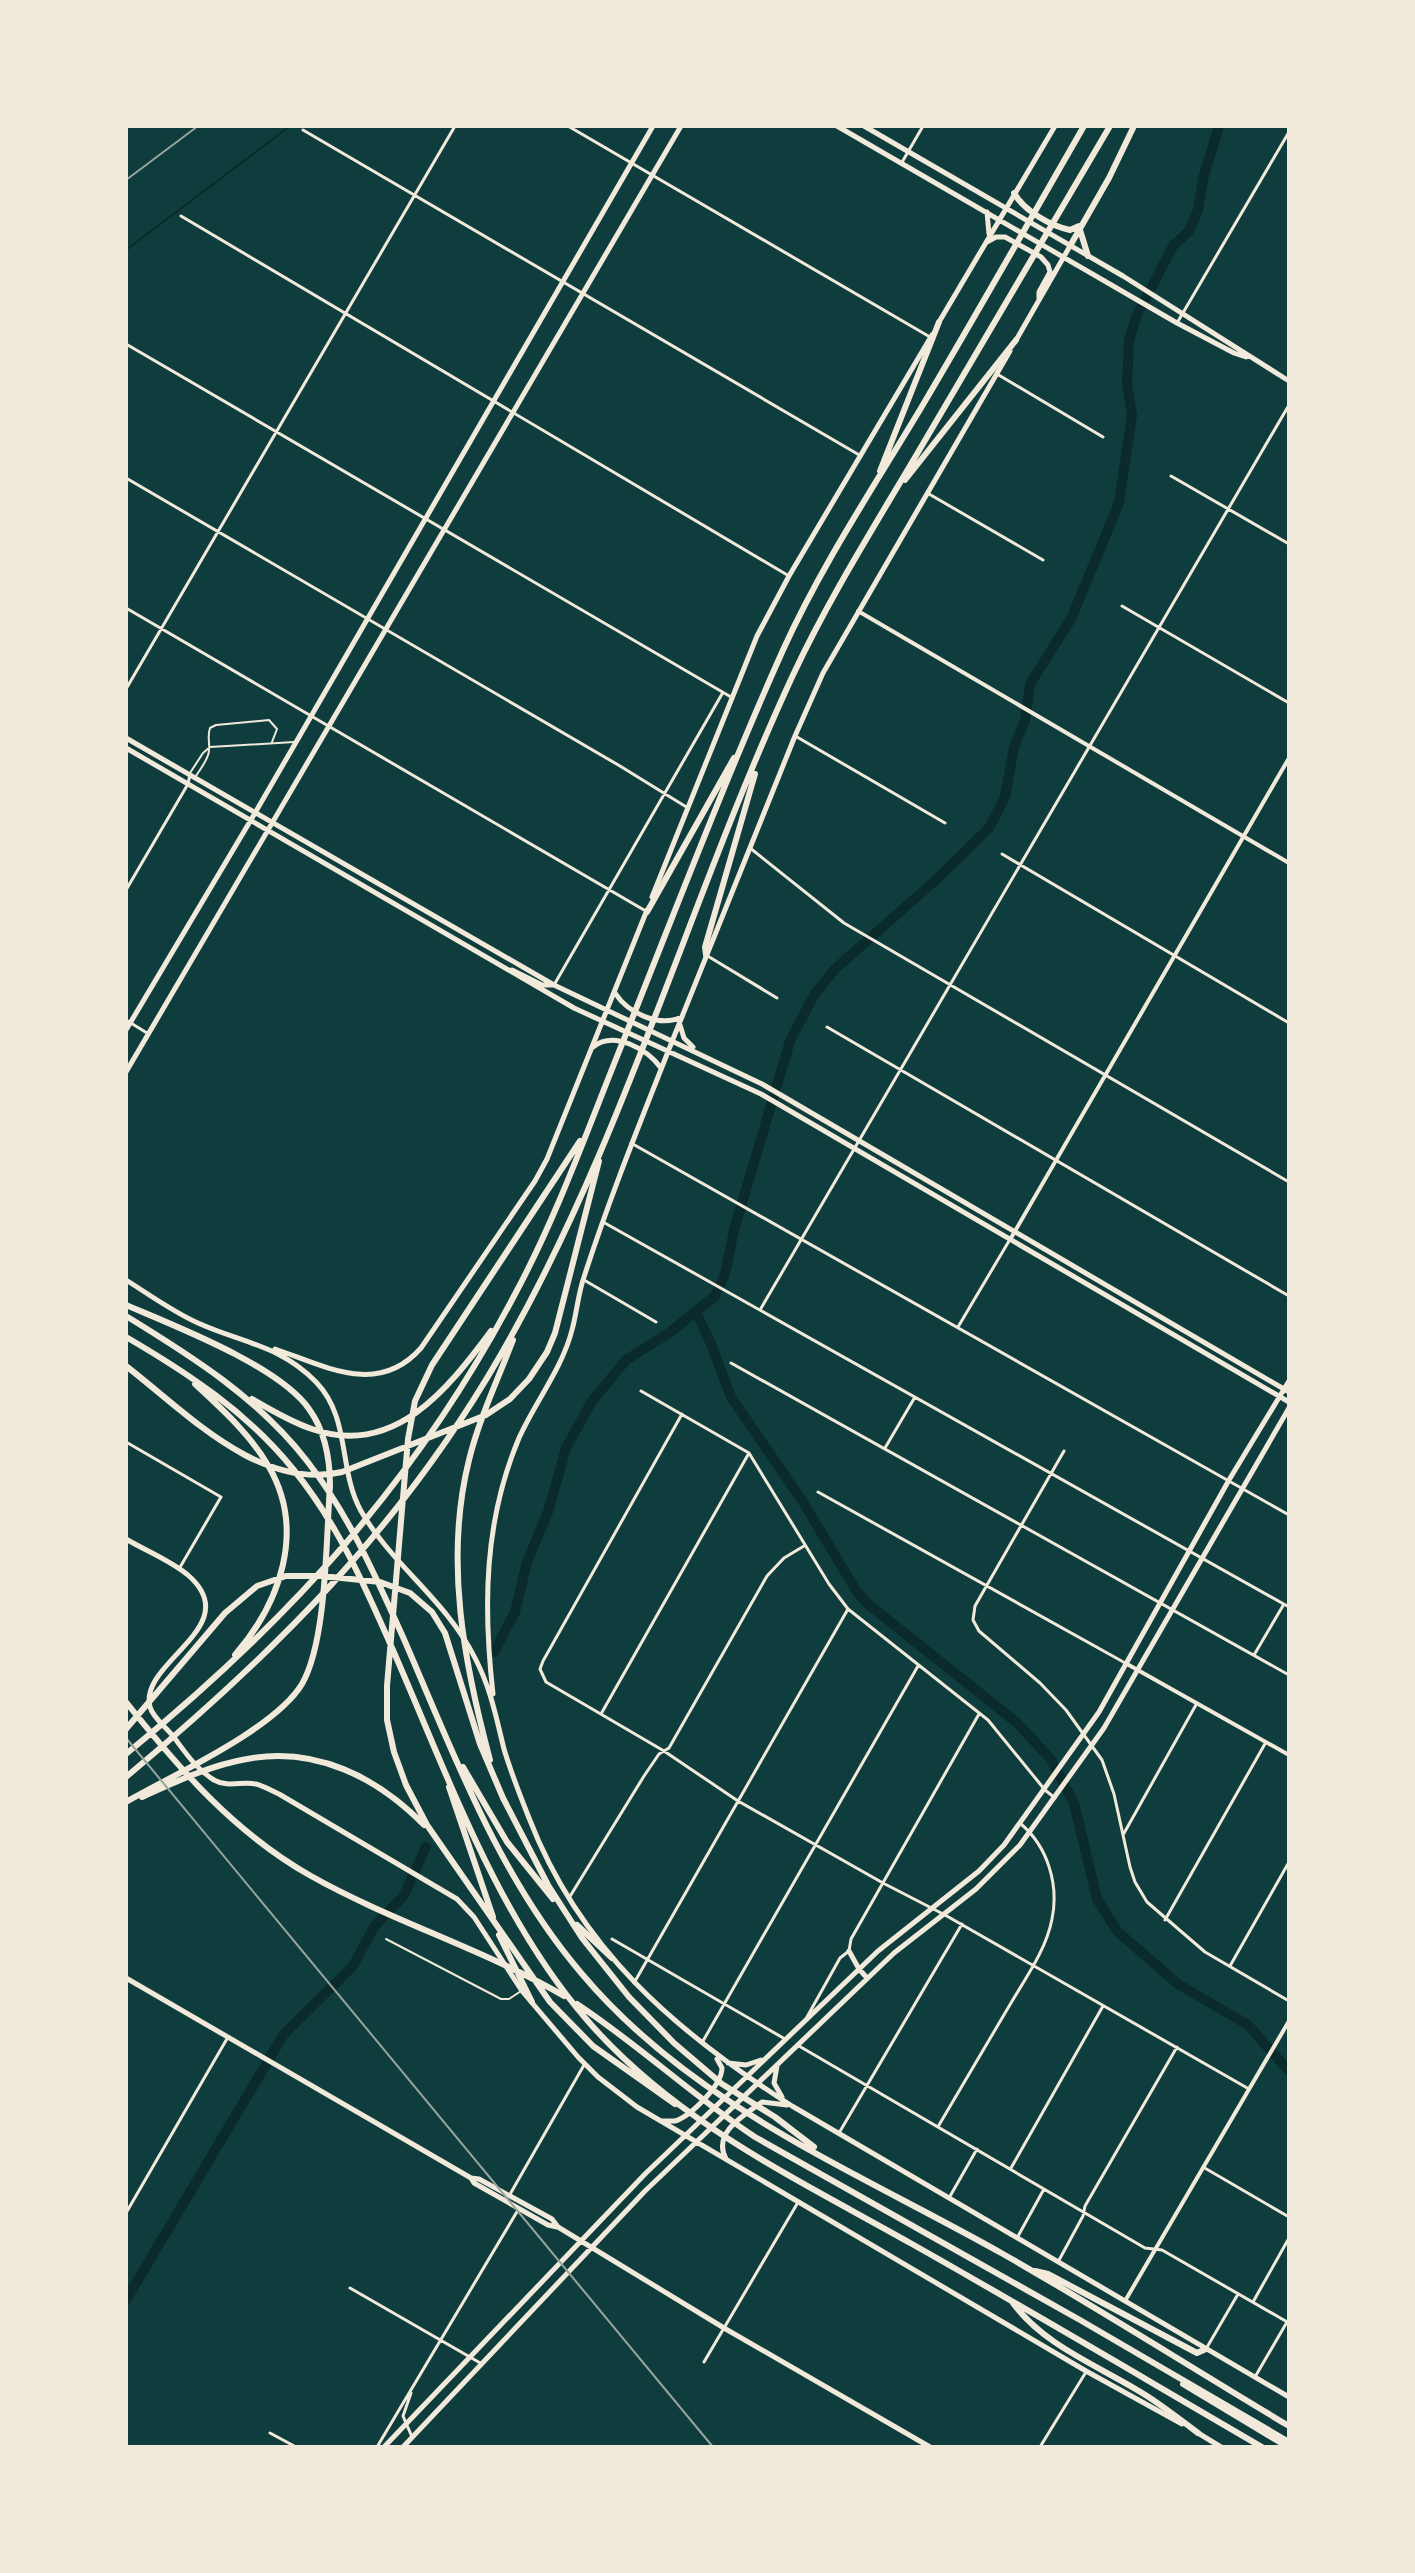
<svg xmlns="http://www.w3.org/2000/svg" width="1415" height="2573" font-family="'Fira Sans',sans-serif">
<style>
.lines{fill:none;stroke-linecap:round;stroke-linejoin:round}
.stream{stroke:#0a2a2b;stroke-width:2}
.river{stroke:#0a2a2b;stroke-width:10}
.service{stroke:#f1e9da;stroke-width:2}
.minor{stroke:#f1e9da;stroke-width:3}
.tertiary{stroke:#f1e9da;stroke-width:4}
.secondary{stroke:#f1e9da;stroke-width:5}
.motorway{stroke:#f1e9da;stroke-width:6}
.rail{stroke:#97a49c;stroke-width:2}
</style>
<rect width="100%" height="100%" fill="#0f3d3e"/>
<g class="lines">
<path class="stream" d="M126,250L290,126"/>
<path class="river" d="M696,1312L711,1344L731,1397L803,1502L857,1592L868,1604L1016,1722L1050,1758L1074,1803L1097,1899L1117,1931L1178,1984L1248,2025L1289,2071
M494,1652L515,1612L527,1562L548,1512L566,1448L592,1401L626,1360L669,1333L715,1296L725,1274L734,1230L790,1041L814,995L835,969L937,879L989,828L1005,797L1014,747L1025,720L1030,684L1071,619L1119,503L1132,415L1127,384L1129,341L1136,317L1173,246L1189,231L1198,210L1203,179L1219,126
M126,2300L284,2034L353,1966L374,1927L404,1895L426,1847"/>
<path class="service" d="M190,773L203,753L210,747L294,742
M196,776C200,769 209,759 209,750C210,742 207,737 210,728L216,725L269,720L277,729L272,742
M386,1939L501,1999H509L521,1991"/>
<path class="minor" d="M568,126L930,337
M303,130L861,456
M901,164L923,126
M181,216L789,576
M1177,323L1289,132
M126,344L731,697
M997,374L1103,437
M1171,476L1289,544
M126,478L620,766L688,808
M929,494L1043,560
M1122,606L1289,703
M126,608L644,910
M126,689L455,126
M797,737L945,823
M750,848L844,923L1289,1182
M1002,854L1289,1023
M126,890L188,784L190,774
M706,955L777,998
M554,985L722,694
M126,1020L147,1033
M827,1027L1289,1296
M631,1143L1289,1515
M603,1222L1289,1607
M584,1280L656,1322
M760,1310L1289,405
M958,1327L1009,1241
M731,1363L1289,1675
M641,1391L749,1453L829,1584L848,1609L988,1720L1045,1790L1055,1798
M682,1414L543,1661L540,1669L546,1682L664,1751L738,1801L883,1883L945,1915L1249,2089
M126,1442L221,1497L179,1569
M885,1448L915,1397
M1064,1451L975,1606L973,1620L979,1631L1040,1683L1066,1710L1102,1760L1114,1794L1130,1867L1135,1882L1147,1902L1205,1952L1289,2001
M818,1492L1127,1664
M1254,1655L1284,1604
M601,1714L749,1453
M1123,1835L1197,1703
M569,1898L644,1776L659,1754L669,1748L767,1576L784,1558L804,1546
M1165,1920L1266,1742
M612,1939L785,2039
M1230,1966L1289,1862
M634,1983L848,1609
M807,2017L840,1958L849,1951L851,1939L979,1714
M703,2041L918,1666
M799,2046L1145,2248L1162,2250L1289,2323
M939,2125C962,2086 985,2047 1008,2008C1024,1980 1046,1951 1052,1919C1059,1885 1048,1847 1021,1824
M839,2133L962,1924
M1203,2167L1289,2217
M1011,2168L1103,2006
M509,2196L584,2065
M949,2198L977,2149
M126,2213L228,2037
M1017,2238L1044,2189
M1058,2262L1083,2216L1085,2206L1177,2047
M350,2288L482,2364
M1253,2302L1289,2238
M1206,2349L1238,2294
M704,2362L797,2204
M1255,2377L1287,2322
M411,2393L403,2416L412,2437
M270,2433L296,2447
M377,2447L518,2210
M1040,2447L1086,2372"/>
<path class="tertiary" d="M858,611L1289,863
M1011,1238L1289,758
M1127,1664L1289,1755
M1125,2301L1289,2021"/>
<path class="secondary" d="M837,126L1177,323L1234,353L1246,357
M864,126L1123,276L1289,381
M987,212L989,234
M987,242L996,237H1005L1041,257L1048,265L1050,272L1039,292V300
M939,322L1055,126
M1015,342L1070,246
M126,738L554,985L762,1084L1289,1392
M126,748L574,1008L761,1094L1289,1402
M652,897L757,636L789,576L932,335
M512,970L542,985H554
M615,993C628,1013 659,1028 682,1017
M680,1025L684,1038L693,1047
M126,1030L255,813L653,126
M593,1047C614,1030 647,1049 661,1068
M126,1072L681,126
M126,1280C150,1295 173,1312 198,1323C242,1343 280,1345 316,1382C351,1418 338,1470 361,1511C392,1565 446,1600 475,1658C491,1689 496,1717 504,1749C511,1773 520,1795 529,1818C580,1950 676,2032 792,2106L1289,2397
M275,1349C325,1366 378,1397 421,1348L535,1181L547,1159L647,910
M126,1539C146,1551 172,1561 189,1576C246,1627 138,1662 150,1707C153,1718 166,1727 173,1736C185,1752 196,1769 214,1780C228,1788 242,1781 256,1784C264,1786 272,1791 279,1794L457,1899L474,1917L522,1991L578,2057L598,2077L637,2107L1086,2371L1182,2424
M493,1694C483,1606 484,1521 519,1438C535,1402 562,1369 572,1330C577,1312 578,1294 584,1277C610,1196 642,1118 673,1039C714,938 754,837 795,736L823,673L1010,351
M849,1951L859,1969L867,1978
M126,1978L471,2178L479,2179L552,2219L558,2227L724,2328L930,2447
M728,2063L746,2065L761,2060
M777,2066L774,2083L782,2097
M662,2121C664,2121 673,2121 675,2121C691,2116 722,2085 722,2068L717,2059
M726,2159C712,2133 743,2116 762,2102L787,2105
M471,2178L474,2183L548,2225L557,2227
M1198,2433L1221,2447
M384,2447L646,2173L878,1951L979,1871L1004,1845L1099,1712L1229,1480L1289,1381
M403,2447L645,2191L894,1953L976,1889L1020,1845L1104,1728L1289,1408"/>
<path class="motorway" d="M1014,193C1024,211 1051,226 1070,230L1079,226
M1080,230L1088,256
M1070,246L1109,178L1134,126
M880,471L939,322
M905,480L1016,340
M647,912L734,758
M706,955L705,947L755,774
M580,1141L432,1365L415,1401L408,1439L387,1686V1720L394,1752L406,1785L427,1825L550,2002L593,2046L675,2104
M126,1305C175,1326 279,1366 309,1409C325,1431 330,1460 330,1486C326,1538 327,1641 302,1684C275,1729 173,1775 126,1802
M126,1316C193,1357 258,1398 307,1461C349,1515 375,1575 403,1637C454,1754 498,1876 582,1974C693,2106 856,2171 1003,2254C1100,2309 1193,2369 1289,2426
M126,1337C188,1373 248,1413 293,1469C339,1525 367,1591 396,1657C449,1779 499,1919 587,2020C675,2122 797,2179 912,2244C1029,2310 1145,2379 1262,2447
M126,1366C187,1413 259,1491 342,1472L486,1415L510,1399L529,1379L547,1352L555,1333L599,1161
M195,1384C222,1409 251,1435 269,1467C306,1531 280,1603 235,1655
M252,1399C271,1410 291,1422 312,1429C394,1458 448,1389 491,1331
M126,1702C180,1770 235,1833 311,1876C393,1922 484,1949 564,1996
M126,1729L225,1613L257,1586L286,1576H322L380,1582L410,1593L432,1612L445,1633L480,1744L503,1798L548,1885L582,1938L629,1997L674,2043L722,2084L775,2117L814,2147
M126,1754C288,1622 416,1482 514,1296C555,1220 584,1139 616,1059C671,922 723,784 783,650C821,566 873,488 921,408C976,315 1030,220 1084,126
M490,1760C464,1663 444,1560 469,1460C479,1419 498,1379 513,1340
M463,1767L507,1842L553,1899
M126,1777C276,1652 402,1526 500,1356C624,1142 689,899 793,675C829,598 874,527 917,454C981,345 1046,235 1110,126
M449,1787L493,1917
M142,1797C175,1782 211,1765 247,1759C315,1746 377,1777 424,1825
M577,1925L612,1958
M499,1935L532,2002
M577,2004C639,2045 693,2096 755,2137L1080,2320L1289,2442
M1035,2271L1048,2274L1197,2353L1206,2349
M1013,2303C1045,2347 1102,2367 1147,2396C1164,2407 1181,2420 1198,2433
M1183,2384L1288,2447"/>
<path class="rail" d="M126,180L198,126
M126,1738L713,2447"/>
</g>
<rect width="1415" height="2573" fill="none" stroke="#f1e9da" stroke-width="256"/>
</svg>
